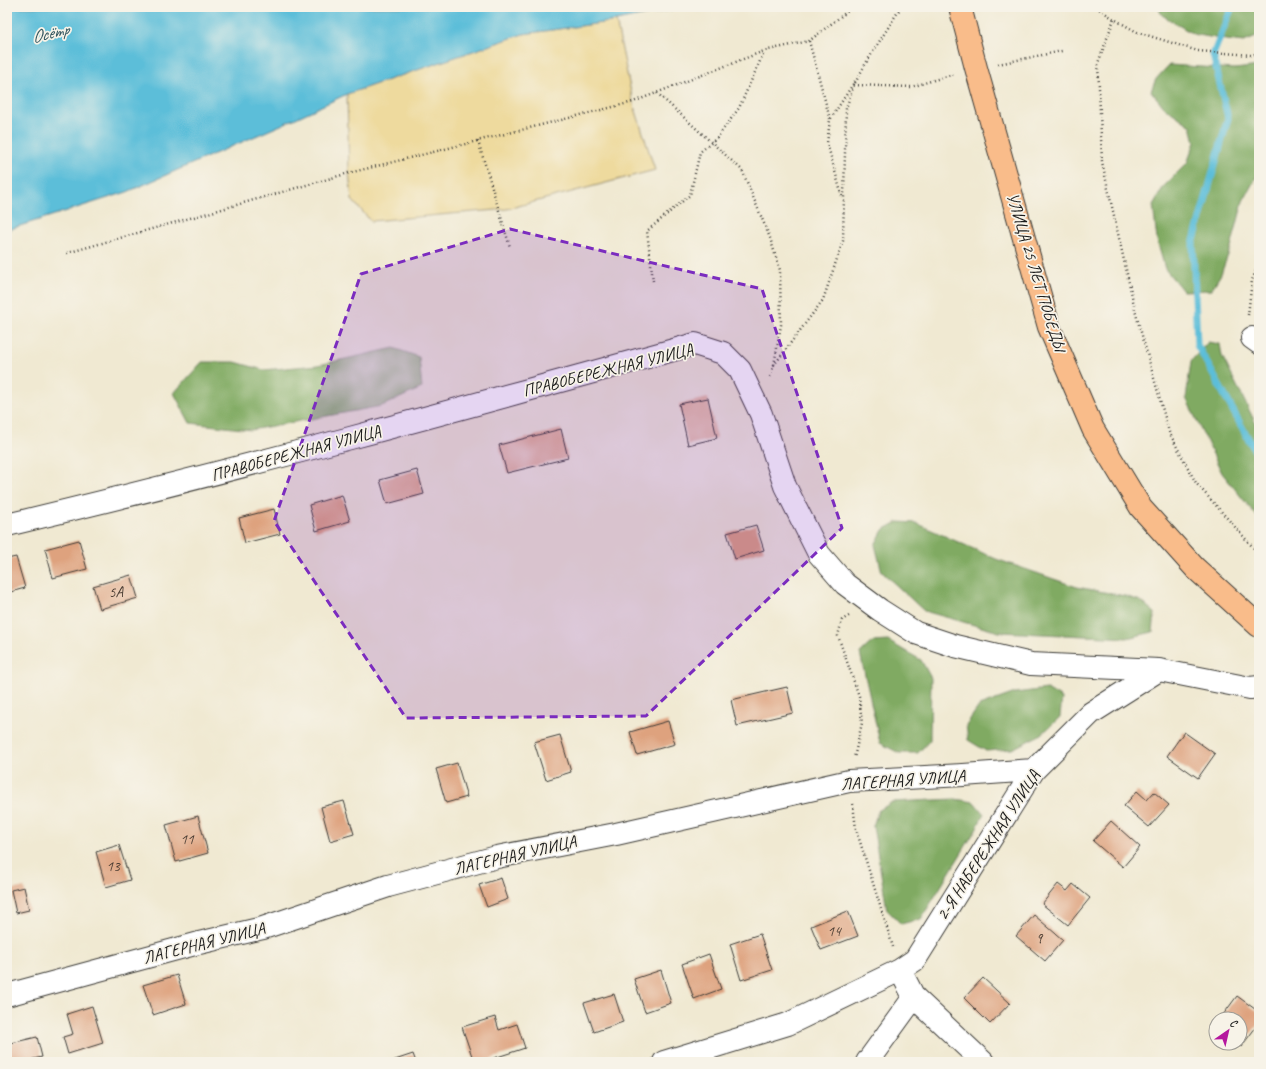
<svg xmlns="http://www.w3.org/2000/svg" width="1266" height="1069" font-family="Caveat,sans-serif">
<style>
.forest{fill:#80aa62;stroke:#4e633f}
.sand{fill:#eeda9e;stroke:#857b5d}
.water{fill:#5bbed9;stroke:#3c6d7a}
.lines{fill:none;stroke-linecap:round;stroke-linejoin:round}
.stream{stroke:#5bbed9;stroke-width:7}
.building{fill:#dea27e}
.minor-casing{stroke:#3c3b37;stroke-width:24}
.major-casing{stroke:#3c3b37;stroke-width:24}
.path{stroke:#3c3b37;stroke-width:2.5;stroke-dasharray:1 3;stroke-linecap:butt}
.minor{stroke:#fff;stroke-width:22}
.major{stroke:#f9bc8a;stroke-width:22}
.marked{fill:#7b2cbf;fill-opacity:0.2;stroke:#7b2cbf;stroke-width:3;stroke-dasharray:8 5;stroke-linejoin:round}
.labels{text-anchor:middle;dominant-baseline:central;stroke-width:3.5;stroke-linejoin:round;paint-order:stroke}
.number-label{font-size:15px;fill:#4c3e34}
.street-label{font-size:17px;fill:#1c1c1c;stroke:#f7f3e8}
.water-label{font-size:18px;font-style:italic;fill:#32555e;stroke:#f7f3e8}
</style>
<rect width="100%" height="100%" fill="#f7f3e8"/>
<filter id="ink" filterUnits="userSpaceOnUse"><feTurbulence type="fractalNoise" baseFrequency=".025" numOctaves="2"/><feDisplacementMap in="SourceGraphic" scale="8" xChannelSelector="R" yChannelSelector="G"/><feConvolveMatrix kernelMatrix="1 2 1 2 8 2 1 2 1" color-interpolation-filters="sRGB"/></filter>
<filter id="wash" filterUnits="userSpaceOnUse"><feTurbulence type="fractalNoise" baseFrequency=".012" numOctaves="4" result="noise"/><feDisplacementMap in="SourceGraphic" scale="16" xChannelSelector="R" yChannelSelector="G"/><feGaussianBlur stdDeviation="0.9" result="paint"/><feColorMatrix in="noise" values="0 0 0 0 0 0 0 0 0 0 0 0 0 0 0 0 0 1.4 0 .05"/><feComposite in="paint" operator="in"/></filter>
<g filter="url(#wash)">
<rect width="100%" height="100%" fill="#f0e9d2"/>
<path class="forest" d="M1158,7H1259V36L1244,42L1226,40L1193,34L1162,15Z
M1169,65L1235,69L1259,66V172L1243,201L1232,244L1221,274L1211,290L1183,291L1165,269L1157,240L1153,205L1164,186L1187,163L1195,142L1191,126L1164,107L1151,91L1156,79Z
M1208,342L1220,344L1222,356L1259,430V519L1222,473L1186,398L1191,361Z
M394,348L419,357L422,388L382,406L251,430L190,423L174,393L202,362H235L264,370L318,365Z
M898,522L916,523L996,559L1077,587L1125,596L1141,601L1155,613L1153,632L1127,638L999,632L924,611L882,572L875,545L883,530Z
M888,641L921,660L931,678L930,740L918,753H899L880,743L860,653L872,642Z
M1047,689L1062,698L1060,717L1042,734L1012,749L986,751L968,740L966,725L979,706L1015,693Z
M955,799L974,802L984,814L975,831L921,919L901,924L887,910L873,826L878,811L892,802Z"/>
<path class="sand" d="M616,21L633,102L655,170L507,209L371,221L352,200L349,173L347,94L523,34Z"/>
<path class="water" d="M7,7H686L616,21L523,34L347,94L281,125L127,192L7,230Z"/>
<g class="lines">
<path class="stream" d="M1232,7L1213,55L1228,118L1193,244L1197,345L1259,458"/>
</g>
<g id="blocks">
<path class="building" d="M708,398L717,438L688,445L679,404Z
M561,429L568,458L507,473L499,445Z
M417,470L424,494L387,504L380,480Z
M342,495L350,521L316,531L309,505Z
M274,509L280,534L245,543L239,518Z
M756,525L764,550L735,559L727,533Z
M79,540L87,569L53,578L45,549Z
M16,557L25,588L7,593V559Z
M131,575L138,598L100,609L93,586Z
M787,687L793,713L737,726L731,700Z
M668,721L675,744L637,755L630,732Z
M1184,732L1215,754L1198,778L1167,756Z
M560,735L571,772L546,780L534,742Z
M457,763L467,797L446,803L436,769Z
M1137,791L1147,800L1154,792L1169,805L1149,827L1124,806Z
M344,801L354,834L330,841L321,807Z
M198,816L208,853L176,862L166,825Z
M1111,821L1140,847L1123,867L1093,841Z
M119,845L130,880L106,887L96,852Z
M501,878L508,899L487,907L479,885Z
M1058,884L1067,891L1073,884L1090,898L1068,925L1042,904Z
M24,887L29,910L16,913L11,890Z
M848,911L858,936L821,950L811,926Z
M1034,915L1063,940L1045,961L1016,936Z
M760,934L772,970L741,980L730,944Z
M709,954L721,989L694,999L682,964Z
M661,970L671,1003L645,1012L634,979Z
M177,975L186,1004L153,1015L143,985Z
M983,978L1010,1003L990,1024L964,998Z
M614,994L623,1022L594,1032L584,1003Z
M1237,996L1259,1012V1023L1241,1047L1237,1043H1240V1019H1220Z
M92,1006L103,1043L68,1054L63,1037L73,1034L67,1014Z
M495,1017L499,1030L517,1024L525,1048L482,1062H474L462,1027Z
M37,1037L42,1057L21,1062H7V1044Z
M413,1054L416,1062H389Z"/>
</g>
</g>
<g filter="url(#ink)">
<use href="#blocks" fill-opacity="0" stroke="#3c3b37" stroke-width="1"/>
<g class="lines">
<g class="minor-casing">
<path id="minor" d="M1252,338L1259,343
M7,525C238,470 467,407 695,344L723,353L740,370L761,414L785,486L819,554L845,584L880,610L916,633L955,646L1031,664L1159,670
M900,970L914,997L983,1062
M7,995L199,943L263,928L388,886L497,857L616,834L849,781L963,775L1034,770
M664,1062L788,1024L900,970L915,960L1034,770L1091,713L1159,670L1250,688L1259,687
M867,1062L914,997"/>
</g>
<g class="major-casing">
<path id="major" d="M960,7L976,68L1049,327L1093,429L1141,508L1195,568L1259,626"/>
</g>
<path class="path" d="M1096,7L1114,19L1137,32L1198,51L1251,55L1259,53
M1114,19L1098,63L1102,162L1136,314L1169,432L1196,483L1259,554
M809,41L830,119
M998,64L1062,51
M854,85L911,87L954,74
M657,93L742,170L770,238L780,270L781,325L774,365
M478,141L510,247
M842,196L827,143L830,120L855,81
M67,253L349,173L633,102L764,51L809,41L853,7
M653,281L647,231L690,195L700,152L717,138L739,108L764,52
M1248,315L1252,280L1259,264
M770,377L774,365L823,300L843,241L846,108L854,85L866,63L901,7
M849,616L842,620L838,636L859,696L862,723L854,758
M853,804L856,829L893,947"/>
<use href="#minor" class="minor"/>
<use href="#major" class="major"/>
</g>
</g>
<path class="marked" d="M510,229L762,289L842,528L646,716L406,718L274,521L361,274Z"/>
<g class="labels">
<g class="number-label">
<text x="116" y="592">5А</text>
<text x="187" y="839">11</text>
<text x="113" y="866">13</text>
<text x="834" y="931">14</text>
<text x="1039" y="938">9</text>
</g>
<g class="street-label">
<text transform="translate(1036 272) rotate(73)">УЛИЦА 25 ЛЕТ ПОБЕДЫ</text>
<text transform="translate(608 370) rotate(-14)">ПРАВОБЕРЕЖНАЯ УЛИЦА</text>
<text transform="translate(296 453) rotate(-15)">ПРАВОБЕРЕЖНАЯ УЛИЦА</text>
<text transform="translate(903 780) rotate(-4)">ЛАГЕРНАЯ УЛИЦА</text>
<text transform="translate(988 845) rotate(-57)">2-Я НАБЕРЕЖНАЯ УЛИЦА</text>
<text transform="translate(515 855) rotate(-13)">ЛАГЕРНАЯ УЛИЦА</text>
<text transform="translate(204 943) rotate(-14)">ЛАГЕРНАЯ УЛИЦА</text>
</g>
<g class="water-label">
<text transform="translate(50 33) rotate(-13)">Осётр</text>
</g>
</g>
<rect width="1266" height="1069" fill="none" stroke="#f7f3e8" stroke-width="24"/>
<g transform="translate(1228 1031) rotate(34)"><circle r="19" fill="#f7f3e8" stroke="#9f9d96"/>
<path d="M0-3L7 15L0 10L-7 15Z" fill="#b5179e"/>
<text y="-6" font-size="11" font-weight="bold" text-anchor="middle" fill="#1c1c1c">С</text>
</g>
</svg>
